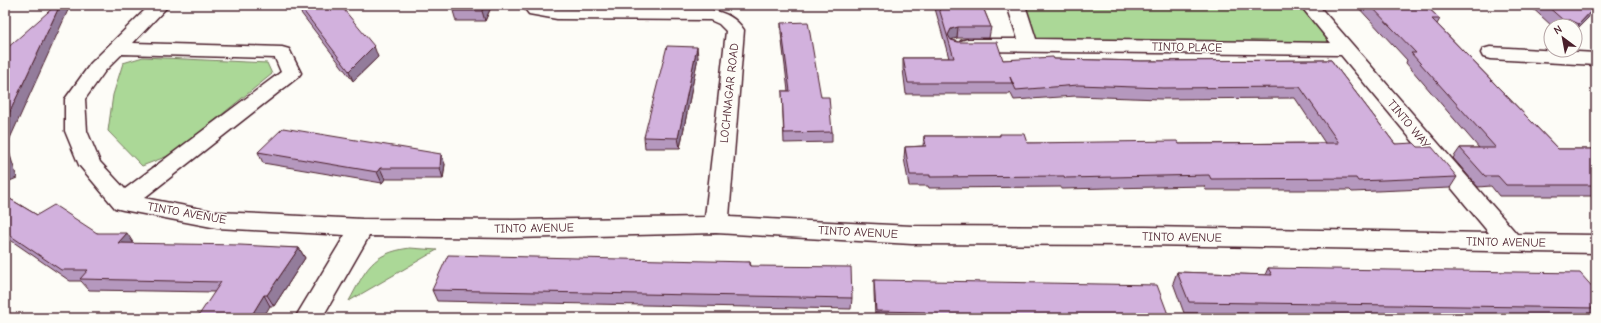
<svg xmlns="http://www.w3.org/2000/svg" width="1601" height="323" font-family="'Comic Neue',sans-serif">
<style>
.green{fill:#abd897;stroke:#7a7c61}
.lines{fill:none;stroke-linecap:round;stroke-linejoin:round}
.minor-casing{stroke:#4a1f2b;stroke-width:3}
.minor{fill:#fdfcf7;fill-rule:evenodd}
.wall{fill:#b598be;stroke:#4a1f2b}
.shaded-wall{fill:#937c9b;stroke:#4a1f2b}
.building{fill:#d2b1dd;stroke:#4a1f2b}
.labels{text-anchor:middle;dominant-baseline:central;stroke-width:3;stroke-linejoin:round;paint-order:stroke}
.street-label{font-size:12px;fill:#4a1f2b;stroke:#fdfcf7}
</style>
<rect width="100%" height="100%" fill="#fdfcf7"/>
<filter id="ink" filterUnits="userSpaceOnUse"><feTurbulence type="fractalNoise" baseFrequency=".025" numOctaves="2"/><feDisplacementMap in="SourceGraphic" scale="8" xChannelSelector="R" yChannelSelector="G"/><feConvolveMatrix kernelMatrix="1 2 1 2 8 2 1 2 1" color-interpolation-filters="sRGB"/></filter>
<g filter="url(#ink)">
<path class="green" d="M1019,5H1306L1340,47L1032,43Z
M143,57L267,63L272,74L173,154L142,166L108,131L113,95L123,63Z
M410,248L437,250L349,301C366,270 371,253 410,248Z"/>
<g class="lines">
<g class="minor-casing">
<path id="minor" d="M150,5H169L133,43L282,47L289,49L301,73L298,77L144,198L217,212L362,219L514,220L705,217L726,31L719,24L710,20L557,19L529,14L522,5H540L557,9L712,10C726,13 736,18 744,30L729,217L912,226L1146,227L1489,233L1341,55L968,51L961,49L959,45L961,41L968,39H1018L1007,5H1025L1036,39L1331,43L1300,5H1318L1517,234L1596,235V253L1146,245L912,244L716,233L514,238L369,236L322,318H295L345,235L217,228L123,210L115,208L79,165L65,131V99L91,63ZM122,54L275,58L281,72L125,189L100,162L87,131L85,99L105,71Z
M1490,47L1596,53V65L1490,59L1483,57L1481,53L1483,49Z"/>
</g>
<use href="#minor" class="minor"/>
</g>
<path class="wall" d="M298,5H340L378,57L353,81L301,13Z
M492,5L485,21H456L453,11Z
M934,5H982L991,27L989,38H957L951,39L1003,60L1054,59L1142,61L1331,60L1395,144L1418,147L1457,177L1450,188L1352,192L1350,190H1206L1204,186L1062,189L1061,187L929,188L928,186H909L904,158L905,147L923,146L924,136H1000V134L1027,143L1179,144L1325,143L1295,98L1160,99L1076,96L1014,100L1010,92V94H906L903,69V58H949Z
M1356,5H1425L1440,19L1437,24L1558,149H1596V196H1499L1491,186L1478,187L1453,158L1460,148H1479L1406,63L1407,60Z
M1529,5H1591L1588,18L1575,31V26H1552Z
M781,23L821,97L832,132V142L784,143L782,91H788L781,33Z
M698,57L680,148H645L644,137Z
M258,152L445,164L443,179H385L382,183L263,163Z
M5,196L37,215L134,244L299,248L305,258L274,306H270L214,292L89,290L81,281H70L9,239L5,241Z
M750,262L751,266L852,298L851,309L437,301L432,290Z
M1268,268L1596,291V318H1501L1184,313L1173,283L1177,272L1265,275Z
M874,280L1169,317L1168,318H875L874,291Z"/>
<path class="shaded-wall" d="M60,5H67L69,8L7,145L17,178L5,183V122Z
M485,5H492L485,21L482,11Z
M1594,8L1588,18L1575,31L1579,24Z
M958,27L957,38L950,40L948,35L951,29Z
M374,46L378,57L353,81L349,71Z
M697,47L698,57L680,148L678,138Z
M441,154L445,164L443,179L440,168Z
M380,168L385,179L382,183L377,172Z
M127,233L134,244L118,243Z
M5,234L9,239L5,241Z
M299,248L305,258L274,306L267,295Z
M264,295L270,306L263,318H250Z"/>
<path class="building" d="M56,5H60L5,122V50Z
M299,5H340L374,46L349,71Z
M457,5H485L482,11H453Z
M938,5H982L991,27H958L951,29L948,35L951,40L958,42H997L1003,60L1053,57L1054,59L1142,61L1331,60L1395,144L1414,143L1418,147H1432L1457,177L1358,181L1356,178L1211,179L1209,175L1065,178L1064,176L930,177V175H910L905,147L926,146L924,136H1000V134H1024L1027,143L1177,141L1179,144L1339,143L1300,87L1163,88L1078,85L1016,90L1010,77L1012,83H908L903,58H954Z
M1370,5H1425L1440,19H1432L1558,149H1596V185H1506L1498,176H1485L1460,148H1496L1411,53H1416Z
M1546,5H1591L1594,8L1579,24L1570,20H1563Z
M808,22L821,97H829L832,132L784,133L782,91H790L781,23Z
M667,46L697,47L678,138L644,137Z
M283,128L441,154L440,168H380L377,172L258,152Z
M5,155L9,168L5,169Z
M5,196L37,215L54,205L97,233H127L118,243L240,245L299,248L267,295H264L250,318H197L221,282L80,279L88,270H61L5,232Z
M448,255L750,262V266L851,267L852,298L432,290Z
M1268,268L1580,273L1596,291V308L1189,302L1177,272L1272,275Z
M874,280L1157,285L1169,317L1064,316L1065,318H1046L953,315V318H926L925,312L876,311Z
M370,317L397,318H369Z"/>
</g>
<g class="labels">
<g class="street-label">
<text transform="translate(1187 47) rotate(1)">TINTO PLACE</text>
<text transform="translate(729 93) rotate(-84)">LOCHNAGAR ROAD</text>
<text transform="translate(1409 124) rotate(50)">TINTO WAY</text>
<text transform="translate(187 213) rotate(10)">TINTO AVENUE</text>
<text transform="translate(534 228) rotate(-1)">TINTO AVENUE</text>
<text transform="translate(858 232) rotate(3)">TINTO AVENUE</text>
<text transform="translate(1182 237) rotate(1)">TINTO AVENUE</text>
<text transform="translate(1506 242) rotate(1)">TINTO AVENUE</text>
</g>
</g>
<rect width="1601" height="323" fill="none" stroke="#fdfcf7" stroke-width="20"/>
<rect x="10" y="10" width="1581" height="303" fill="none" stroke="#4a1f2b" stroke-width="1.5" filter="url(#ink)"/>
<g transform="translate(1563 38) rotate(328)"><circle r="19" fill="#fdfcf7" stroke="#b5a4a5"/>
<path d="M0-3L7 15L0 10L-7 15Z" fill="#4a1f2b"/>
<text y="-6" font-size="11" font-weight="bold" text-anchor="middle" fill="#4a1f2b">N</text>
</g>
</svg>
